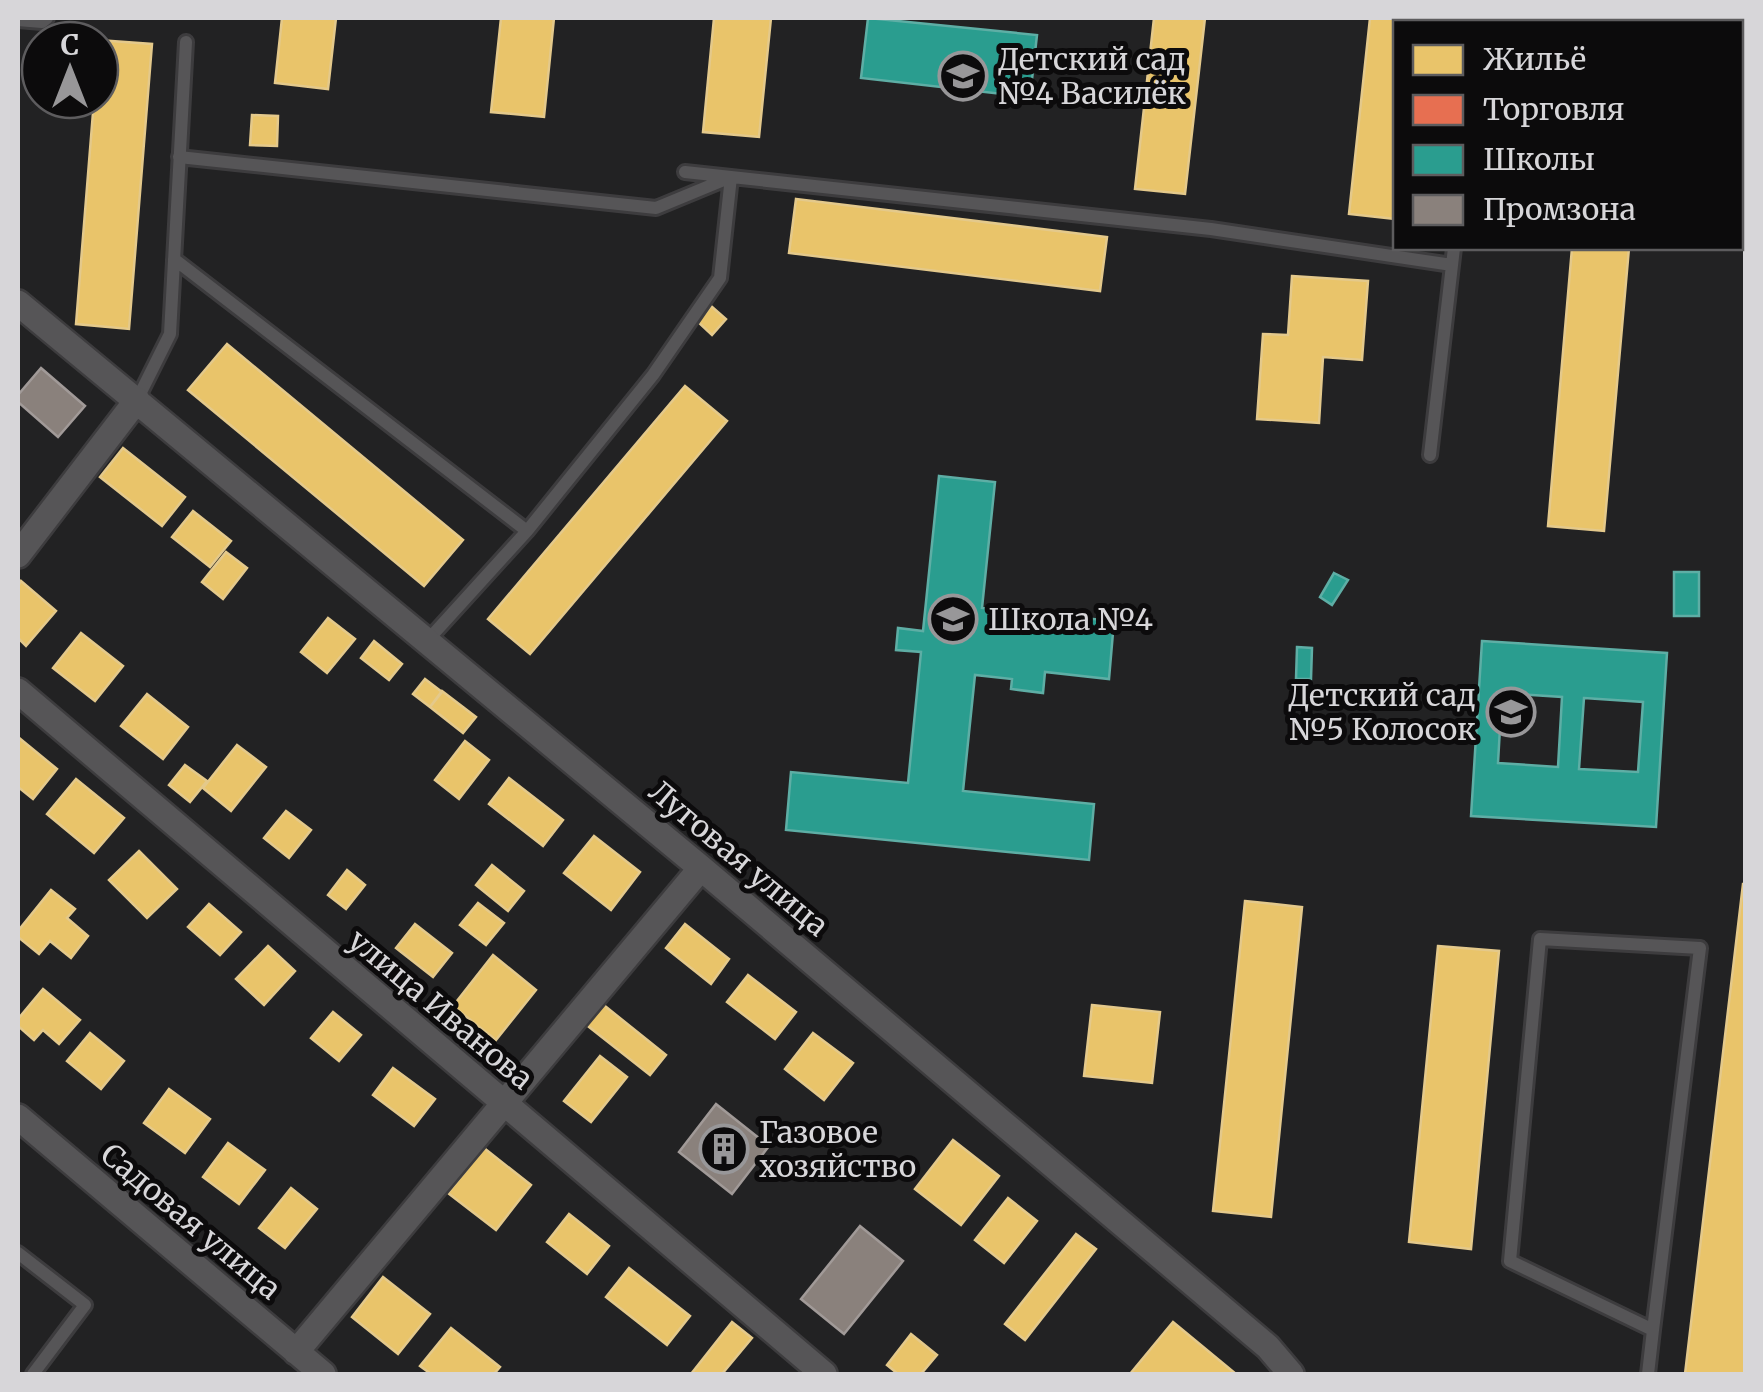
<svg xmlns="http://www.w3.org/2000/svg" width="1763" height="1392" font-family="Merriweather,serif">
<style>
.homes{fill:#e9c46a;stroke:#e4c98b;stroke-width:2.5}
.shops{fill:#e76f51;stroke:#e28e7a;stroke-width:2.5}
.schools{fill:#2a9d8f;stroke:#5eaea5;stroke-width:2.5;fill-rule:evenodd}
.industry{fill:#8a817c;stroke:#a19a98;stroke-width:2.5}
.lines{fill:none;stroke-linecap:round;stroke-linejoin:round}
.service-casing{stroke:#3d3c3e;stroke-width:18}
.minor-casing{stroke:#3d3c3e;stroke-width:30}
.service{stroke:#565557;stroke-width:12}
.minor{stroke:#565557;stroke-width:25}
.labels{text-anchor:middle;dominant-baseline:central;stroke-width:10;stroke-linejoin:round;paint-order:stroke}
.poi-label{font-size:30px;fill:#d7d6d9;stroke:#0c0b0c;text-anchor:start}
.street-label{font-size:30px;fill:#d7d6d9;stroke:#0c0b0c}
</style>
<rect width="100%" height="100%" fill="#222223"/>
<path class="homes" d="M282,18H336L328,89L275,83Z
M501,18H554L544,117L491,112Z
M714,18H771L759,137L703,132Z
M1154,18H1205L1185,194L1135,189Z
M1370,18H1421V22H1396V219L1349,214Z
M98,40L152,44L129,329L76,324L94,100H100Z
M252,115L278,116L277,146L250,145Z
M796,199L1107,237L1100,291L789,253Z
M1572,248H1629L1604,531L1548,526Z
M1292,276L1368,281L1362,360L1323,357L1319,423L1257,419L1263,334L1288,335Z
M711,306L726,319L712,335L698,322Z
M227,344L463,540L424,586L188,390Z
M685,386L727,421L530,654L488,619Z
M123,448L185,497L162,526L100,477Z
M193,511L231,541L210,567L172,537Z
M226,552L247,568L223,599L202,582Z
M21,581L56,611L26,646L18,638V586Z
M328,618L355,639L327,673L301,652Z
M81,633L123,666L95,701L53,668Z
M374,641L402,664L389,680L361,658Z
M425,679L442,692L430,707L413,694Z
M442,691L476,717L463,733L430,707Z
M147,694L188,727L163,759L121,726Z
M18,737L57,769L33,799L18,787Z
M465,741L489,760L459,799L435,780Z
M237,745L266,767L231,811L203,788Z
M185,765L207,781L190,802L169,785Z
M509,778L563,820L543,846L489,804Z
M76,779L124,818L94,853L47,814Z
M286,811L311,830L289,858L264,838Z
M594,836L640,872L611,910L564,873Z
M139,851L177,889L147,918L109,880Z
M492,865L524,891L508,911L476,885Z
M347,870L365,885L346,909L328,895Z
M1743,884H1746V1374H1685Z
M51,890L75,909L67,918L88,936L71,958L50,941L39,954L18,937V931Z
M1245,901L1302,907L1271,1217L1213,1211Z
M478,903L504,923L486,945L460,925Z
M209,904L241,932L220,955L188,927Z
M415,924L452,953L433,977L396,948Z
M685,924L729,959L711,984L666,948Z
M268,946L295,971L264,1005L236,979Z
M1438,946L1499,951L1471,1249L1409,1242Z
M493,955L536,990L496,1040L453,1006Z
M748,975L796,1012L775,1039L727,1002Z
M43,989L80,1020L59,1044L43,1030L34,1040L18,1026V1019Z
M600,1002L666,1055L650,1075L584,1023Z
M1092,1005L1160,1012L1152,1083L1084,1076Z
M333,1012L361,1035L339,1061L311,1038Z
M90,1033L124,1061L101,1089L67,1061Z
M813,1033L853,1063L824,1100L785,1069Z
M600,1056L627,1077L591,1122L564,1101Z
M393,1068L435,1099L414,1126L373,1095Z
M169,1089L210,1119L185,1153L144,1123Z
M953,1140L999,1176L961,1225L915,1189Z
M228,1143L265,1170L239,1204L203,1177Z
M484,1148L531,1185L496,1230L448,1193Z
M291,1188L317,1209L285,1248L259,1228Z
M1008,1198L1037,1221L1004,1263L975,1240Z
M569,1214L609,1246L587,1274L547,1242Z
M1076,1234L1096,1249L1025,1340L1005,1324Z
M629,1268L690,1316L667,1345L606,1297Z
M383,1277L430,1314L398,1354L352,1317Z
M732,1322L752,1338L722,1374H691Z
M1173,1322L1236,1374H1130Z
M451,1328L500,1367L494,1374H431L420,1366Z
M911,1334L937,1355L921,1374H898L887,1365Z"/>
<path class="shops" d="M1544,18H1722V22H1544Z"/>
<path class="schools" d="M868,18L1037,35L1030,97L861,78Z
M939,476L995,482L982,608L1114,621L1109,679L1045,672L1043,693L1011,689L1012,679L975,675L963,791L1094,804L1089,860L786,830L791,772L908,783L921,652L896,650L898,628L923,631Z
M1674,572H1699V616H1674Z
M1334,573L1348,580L1332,605L1320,597Z
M1482,641L1667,653L1656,827L1471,816ZM1502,693L1562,697L1558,767L1498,763ZM1584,698L1643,702L1638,772L1579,769Z
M1297,647L1312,648L1311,679H1296Z
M1367,691L1394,692L1393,707L1367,706Z"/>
<path class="industry" d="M41,368L85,406L58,437L18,402V395Z
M716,1104L769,1146L732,1194L679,1152Z
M860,1226L903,1261L844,1334L801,1299Z"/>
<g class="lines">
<g class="service-casing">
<path id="service" d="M18,20L42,22L47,18
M1483,22L1484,18
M1740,90L1746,51
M179,157L656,208L731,177L720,278L653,375L527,531L427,641
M685,172L1211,229L1452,265
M1740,204L1746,205
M174,259L527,531
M137,400L170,334L186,42
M1430,455L1454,248
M18,1253L85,1305L33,1374
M1648,1374L1653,1330L1700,948L1540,939L1510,1261L1653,1330"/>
</g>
<g class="minor-casing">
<path id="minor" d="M18,303L701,868L1268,1347L1291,1374
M18,555L137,400
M18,691L824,1374
M18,1117L323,1374
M296,1352L701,868"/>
</g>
<use href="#service" class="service"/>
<use href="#minor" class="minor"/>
</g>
<defs>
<g id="school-ring" transform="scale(2.5)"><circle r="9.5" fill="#0c0b0c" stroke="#989799" stroke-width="1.5"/><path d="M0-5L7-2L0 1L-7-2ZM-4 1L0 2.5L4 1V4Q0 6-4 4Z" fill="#989799"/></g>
<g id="building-ring" transform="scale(2.5)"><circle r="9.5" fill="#0c0b0c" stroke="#989799" stroke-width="1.5"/><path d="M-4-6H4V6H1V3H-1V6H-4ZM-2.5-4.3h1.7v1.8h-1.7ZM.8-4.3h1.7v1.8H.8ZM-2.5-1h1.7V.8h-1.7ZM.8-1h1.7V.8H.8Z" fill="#989799"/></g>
</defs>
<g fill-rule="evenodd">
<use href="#school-ring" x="963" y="76"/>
<use href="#school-ring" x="953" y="619"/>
<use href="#school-ring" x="1511" y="712"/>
<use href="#building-ring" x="724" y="1149"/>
</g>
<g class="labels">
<g class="poi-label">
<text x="998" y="59">Детский сад<tspan x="998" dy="34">№4 Василёк</tspan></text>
<text x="988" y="619">Школа №4</text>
<text x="1476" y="695" text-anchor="end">Детский сад<tspan x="1476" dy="34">№5 Колосок</tspan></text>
<text x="759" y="1132">Газовое<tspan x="759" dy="34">хозяйство</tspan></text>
</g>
<g class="street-label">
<text transform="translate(739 858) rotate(40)">Луговая улица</text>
<text transform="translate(441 1009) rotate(40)">улица Иванова</text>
<text transform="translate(191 1221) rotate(40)">Садовая улица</text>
</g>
</g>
<rect width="1763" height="1392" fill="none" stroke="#d7d6d9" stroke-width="40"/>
<rect x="1393" y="20" width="350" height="230" fill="#0c0b0c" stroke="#5d5c5e" stroke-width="2.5"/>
<rect x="1413" y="45" width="50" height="30" fill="#e9c46a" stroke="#5d5c5e" stroke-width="2.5"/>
<text x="1483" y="70" font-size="30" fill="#d7d6d9">Жильё</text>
<rect x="1413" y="95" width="50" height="30" fill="#e76f51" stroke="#5d5c5e" stroke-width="2.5"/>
<text x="1483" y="120" font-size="30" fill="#d7d6d9">Торговля</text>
<rect x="1413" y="145" width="50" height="30" fill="#2a9d8f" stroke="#5d5c5e" stroke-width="2.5"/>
<text x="1483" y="170" font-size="30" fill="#d7d6d9">Школы</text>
<rect x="1413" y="195" width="50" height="30" fill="#8a817c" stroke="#5d5c5e" stroke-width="2.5"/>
<text x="1483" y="220" font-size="30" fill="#d7d6d9">Промзона</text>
<g transform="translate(70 70)"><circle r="48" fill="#0c0b0c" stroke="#5d5c5e" stroke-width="2.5"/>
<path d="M0-8L18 38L0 25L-18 38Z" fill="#989799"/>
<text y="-15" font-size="28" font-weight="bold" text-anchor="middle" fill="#d7d6d9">С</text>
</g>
</svg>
